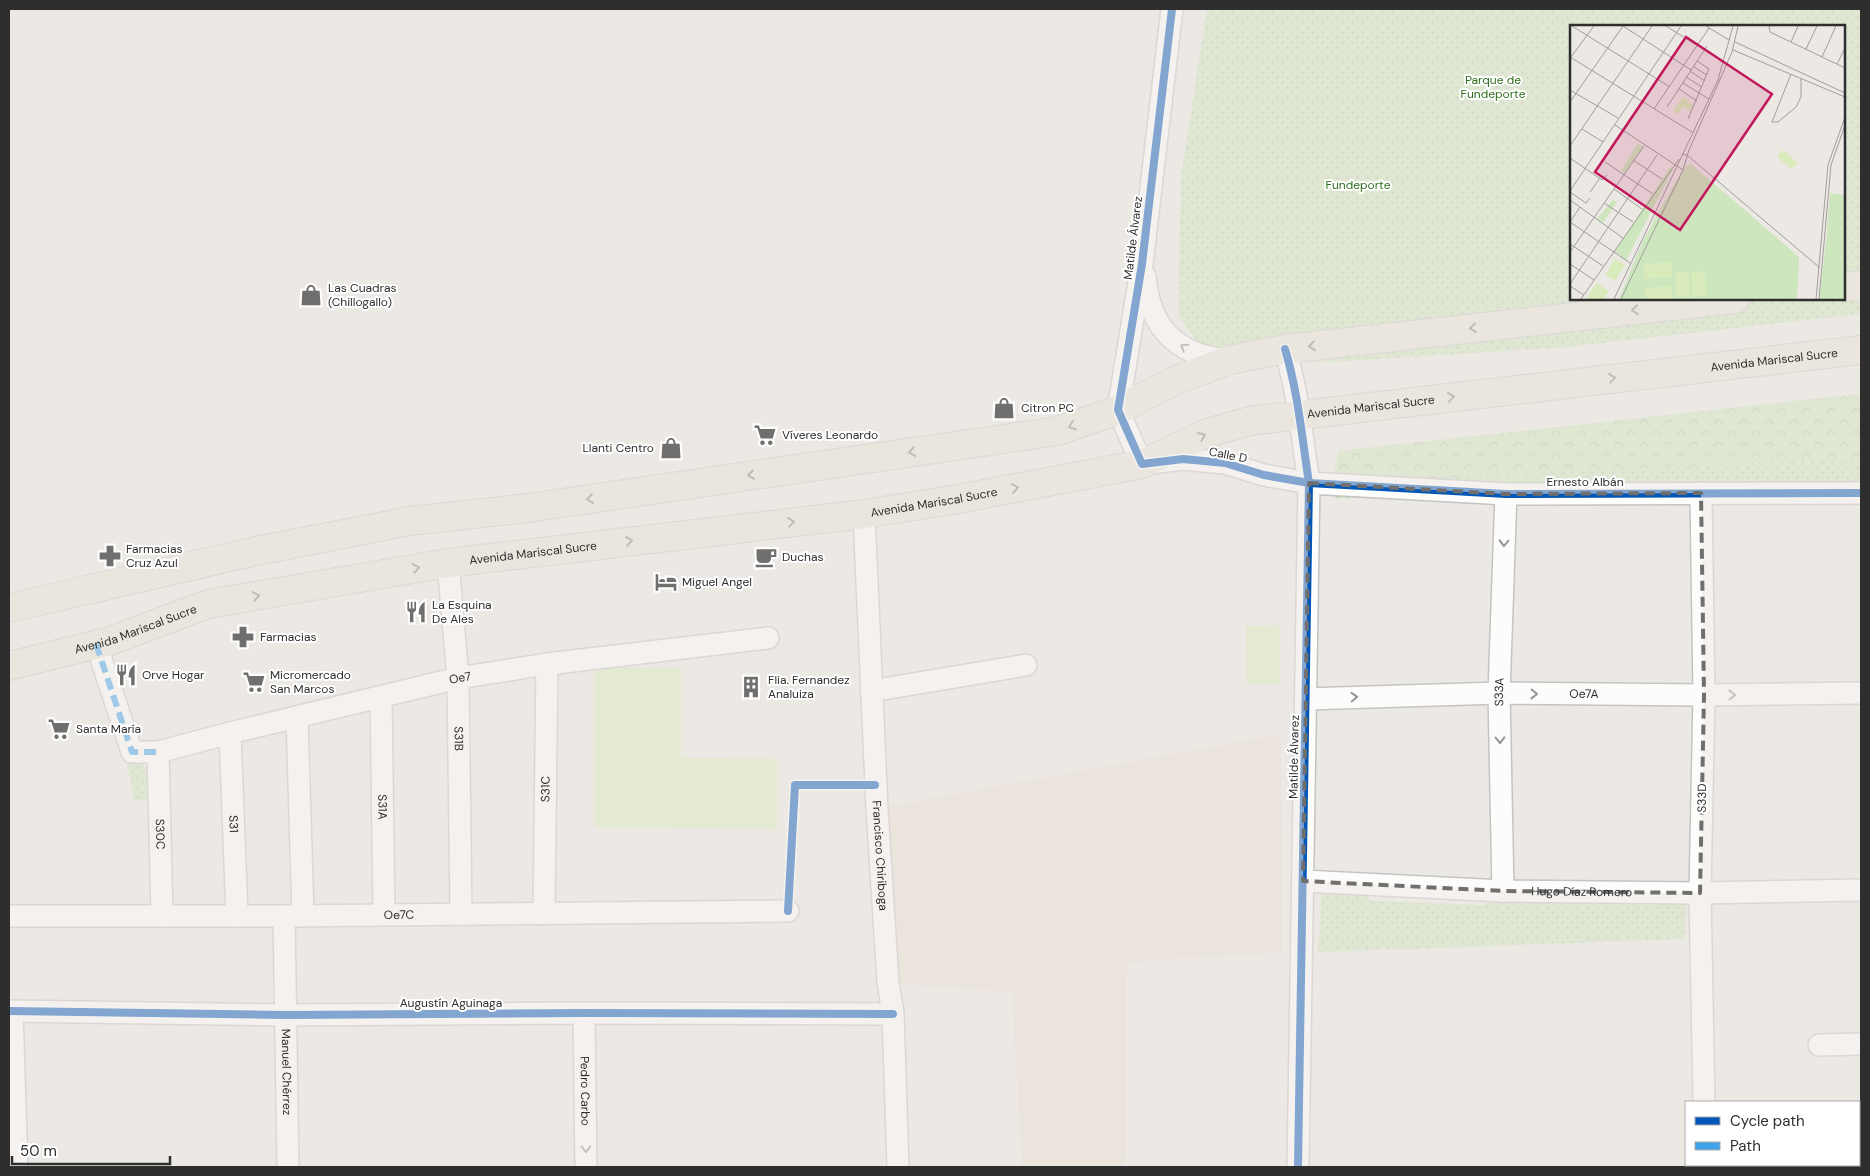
<svg xmlns="http://www.w3.org/2000/svg" width="1870" height="1176" font-family="'DM Sans',sans-serif">
<style>
.education{fill:#e6e0d3}
.grass{fill:url(#grass-dots);fill-rule:evenodd}
.forest{fill:url(#forest-crowns)}
.pitch{fill:#d9eabb}
.lines{fill:none;stroke-linecap:round;stroke-linejoin:round}
.minor-casing{stroke:#c5c4c5;stroke-width:24}
.major-casing{stroke:#c6c5c4;stroke-width:30}
.minor{stroke:#fcfcfb;stroke-width:21}
.major{stroke:#e8e4d6;stroke-width:28}
.quiet{stroke:#3ea3eb;stroke-width:6;stroke-dasharray:12 6;stroke-linecap:butt}
.cycleway-casing{stroke:#fff;stroke-width:11}
.cycleway{stroke:#0057b8;stroke-width:8}
.oneway{stroke:#8b8982}
.oneway2{stroke:#959594}
.marked{fill:none;stroke:#706f6e;stroke-width:4;stroke-dasharray:10 6;stroke-linejoin:round}
.labels{text-anchor:middle;dominant-baseline:central;stroke-width:4;stroke-linejoin:round;paint-order:stroke}
.park-label{font-size:12px;fill:#2c6e1b;stroke:#fff}
.street-label{font-size:12px;fill:#2e2e2e;stroke:#fff}
.poi-label{font-size:12px;fill:#2e2e2e;stroke:#fff;text-anchor:start}
.inset-road{fill:none;stroke:#a09e9b;stroke-width:1}
.view{fill:#c2185b;fill-opacity:0.15;stroke:#c2185b;stroke-width:2.5}
.inset-edge{fill:none;stroke:#2e2e2e;stroke-width:2.5}
</style>
<defs>
<pattern id="grass-dots" width="8" height="8" patternUnits="userSpaceOnUse" patternTransform="scale(1.25)"><rect width="8" height="8" fill="#cee6be"/><path d="M2 2h.1M6 6h.1" fill="none" stroke="#b1c6a4" stroke-width="1.8" stroke-linecap="round"/></pattern>
<pattern id="forest-crowns" width="20" height="18" patternUnits="userSpaceOnUse" patternTransform="scale(1.25)"><rect width="20" height="18" fill="#cee6be"/><path d="M2 6a3 3 0 1 1 6 0M12 15a3 3 0 1 1 6 0" fill="none" stroke="#b1c6a4"/></pattern>
</defs>
<rect width="100%" height="100%" fill="#ece8e4"/>
<path class="education" d="M1281,734L1282,952L1127,962L1125,1167H1022L1012,992L891,983L880,808Z"/>
<path class="grass" d="M1207,9H1861V314L1566,347L1333,362L1244,359L1201,348L1178,314L1181,176ZM1571,26H1844V299H1571Z
M1861,394V492L1335,498L1332,483L1339,451Z
M125,755H142L151,798L135,801Z
M1514,881L1688,887L1685,939L1318,952L1322,885L1352,886L1372,901L1484,905Z"/>
<path class="forest" d="M1861,394V458L1332,483L1339,451Z"/>
<path class="pitch" d="M1279,625L1280,684H1247L1246,626Z
M595,667L681,668V758L777,759V829L595,827Z"/>
<g class="lines">
<g class="minor-casing">
<g id="minor">
<path d="M1172,9L1142,264L1118,410L1142,464L1183,459L1225,463L1264,475L1309,483L1506,494L1861,493"/>
<path d="M1145,276C1146,285 1147,294 1150,303C1161,340 1192,358 1229,360"/>
<path d="M1285,349C1298,392 1302,438 1309,483L1298,1167"/>
<path d="M1701,493L1704,695L1700,893L1704,1102"/>
<path id="s1" d="M864,514L877,809L888,982L893,1014L898,1167"/>
<path id="s2" d="M448,563L458,678L461,914"/>
<path id="s3" d="M96,644L132,752H158L230,733L458,678L547,664L768,638"/>
<path d="M871,691L1026,665"/>
<path id="s4" d="M381,698L384,915"/>
<path id="s5" d="M1306,699L1499,693L1704,695L1861,693"/>
<path d="M297,717L303,916"/>
<path id="s6" d="M230,733L237,916"/>
<path id="s7" d="M158,752L162,916"/>
<path id="s8" d="M1303,881L1503,891L1700,893L1861,890"/>
<path id="s9" d="M1503,891L1499,693L1506,494"/>
<path id="s10" d="M544,914L547,664"/>
<path id="s11" d="M9,916H284L788,911"/>
<path id="s12" d="M284,916L288,1167"/>
<path d="M9,1011L286,1015L584,1013L893,1014"/>
<path d="M12,1011L17,1167"/>
<path id="s13" d="M584,1013L586,1167"/>
<path d="M1819,1045L1861,1044"/>
</g>
</g>
<g class="major-casing">
<g id="major">
<path d="M1844,287L1861,285"/>
<path d="M9,608L256,551L410,521L528,508L1058,431L1118,410L1176,380L1230,360L1285,349L1735,299"/>
<path id="s14" d="M9,666L110,641L208,604L448,563L864,514L958,499L1142,464L1207,433L1250,421L1861,350"/>
</g>
</g>
<use href="#minor" class="minor"/>
<use href="#major" class="major"/>
<path class="quiet" d="M96,644L132,752H158"/>
<g class="cycleway-casing">
<path id="cycleway" d="M1172,9L1142,264L1118,410L1142,464L1183,459L1225,463L1264,475L1309,483L1506,494L1861,493
M1285,349C1298,392 1302,438 1309,483L1298,1167
M788,911L795,785H875
M9,1011L286,1015L584,1013L893,1014"/>
</g>
<use href="#cycleway" class="cycleway"/>
</g>
<defs><path id="oneway-chevron" d="M-2-3.5L2.5 0L-2 3.5" fill="none" stroke-width="1.6" stroke-linecap="round" stroke-linejoin="round" transform="scale(1.25)"/></defs>
<g class="oneway">
<use href="#oneway-chevron" transform="translate(1635 310) rotate(174)"/>
<use href="#oneway-chevron" transform="translate(1473 328) rotate(174)"/>
<use href="#oneway-chevron" transform="translate(1312 346) rotate(174)"/>
<use href="#oneway-chevron" transform="translate(1612 378) rotate(-7)"/>
<use href="#oneway-chevron" transform="translate(1451 397) rotate(-7)"/>
<use href="#oneway-chevron" transform="translate(1072 426) rotate(161)"/>
<use href="#oneway-chevron" transform="translate(1202 436) rotate(-24)"/>
<use href="#oneway-chevron" transform="translate(912 452) rotate(172)"/>
<use href="#oneway-chevron" transform="translate(751 475) rotate(172)"/>
<use href="#oneway-chevron" transform="translate(1015 488) rotate(-11)"/>
<use href="#oneway-chevron" transform="translate(590 499) rotate(172)"/>
<use href="#oneway-chevron" transform="translate(791 522) rotate(-7)"/>
<use href="#oneway-chevron" transform="translate(629 541) rotate(-7)"/>
<use href="#oneway-chevron" transform="translate(416 568) rotate(-10)"/>
<use href="#oneway-chevron" transform="translate(256 596) rotate(-10)"/>
</g>
<g class="oneway2">
<use href="#oneway-chevron" transform="translate(1184 347) rotate(-147)"/>
<use href="#oneway-chevron" transform="translate(1504 543) rotate(92)"/>
<use href="#oneway-chevron" transform="translate(1534 694) rotate(1)"/>
<use href="#oneway-chevron" transform="translate(1732 695) rotate(-1)"/>
<use href="#oneway-chevron" transform="translate(1354 697) rotate(-2)"/>
<use href="#oneway-chevron" transform="translate(1500 740) rotate(89)"/>
<use href="#oneway-chevron" transform="translate(586 1149) rotate(89)"/>
</g>
<path d="M0 0H1870V1176H0ZM1309,483L1506,494L1701,493L1704,695L1700,893L1503,891L1303,881Z" fill="#ece8e4" fill-opacity=".55" fill-rule="evenodd"/>
<path class="marked" d="M1309,483L1506,494L1701,493L1704,695L1700,893L1503,891L1303,881Z"/>
<defs>
<g id="shop-bare" transform="scale(1.725)"><path d="M-5-2.5h2.3a2.7 3.5 0 0 1 5.4 0H5L5.5 6h-11ZM-1.5-2.5h3a1.5 2.3 0 0 0-3 0Z" fill="#706f6e" stroke="#fff" stroke-width="2.5" paint-order="stroke"/></g>
<g id="supermarket-bare" transform="scale(1.725)"><path d="M-6-5.5h2.5l.6 2H6L4.5 2H-2.5L-4.4-4H-6ZM-1.5 3.2a1.3 1.3 0 1 0 .1 0ZM3 3.2a1.3 1.3 0 1 0 .1 0Z" fill="#706f6e" stroke="#fff" stroke-width="2.5" paint-order="stroke"/></g>
<g id="pharmacy-bare" transform="scale(1.725)"><path d="M-2-6h4v4h4v4h-4v4h-4v-4h-4v-4h4Z" fill="#706f6e" stroke="#fff" stroke-width="2.5" paint-order="stroke"/></g>
<g id="cafe-bare" transform="scale(1.725)"><path d="M-5.5-4.5H6V0H3Q3 3.5 0 3.5H-2.5Q-5.5 3.5-5.5 0ZM3-3.2v2h1.7v-2ZM-6 4.5H4V6H-6Z" fill="#706f6e" stroke="#fff" stroke-width="2.5" paint-order="stroke"/></g>
<g id="hotel-bare" transform="scale(1.725)"><path d="M-6-4.5h1.5V1H6V5H4.5V3h-9V5H-6ZM-4 0a1.8 1.8 0 1 1 3.6 0ZM.5 0V-2.5h3Q6-2.5 6 0Z" fill="#706f6e" stroke="#fff" stroke-width="2.5" paint-order="stroke"/></g>
<g id="restaurant-bare" transform="scale(1.725)"><path d="M-5-6h1v4h1v-4h1v4h1v-4h1v5L-1.5 .5V6h-2V.5L-5-1ZM5-6V6H3V1.5H1.5Q1.5-4 5-6Z" fill="#706f6e" stroke="#fff" stroke-width="2.5" paint-order="stroke"/></g>
<g id="building-bare" transform="scale(1.725)"><path d="M-4-6H4V6H1V3H-1V6H-4ZM-2.5-4.3h1.7v1.8h-1.7ZM.8-4.3h1.7v1.8H.8ZM-2.5-1h1.7V.8h-1.7ZM.8-1h1.7V.8H.8Z" fill="#706f6e" stroke="#fff" stroke-width="2.5" paint-order="stroke"/></g>
</defs>
<g fill-rule="evenodd">
<use href="#shop-bare" x="311" y="295"/>
<use href="#shop-bare" x="1004" y="408"/>
<use href="#supermarket-bare" x="765" y="435"/>
<use href="#shop-bare" x="671" y="448"/>
<use href="#pharmacy-bare" x="110" y="556"/>
<use href="#cafe-bare" x="766" y="557"/>
<use href="#hotel-bare" x="666" y="582"/>
<use href="#restaurant-bare" x="416" y="612"/>
<use href="#pharmacy-bare" x="243" y="637"/>
<use href="#restaurant-bare" x="126" y="675"/>
<use href="#supermarket-bare" x="254" y="682"/>
<use href="#building-bare" x="751" y="687"/>
<use href="#supermarket-bare" x="59" y="729"/>
</g>
<g class="labels">
<g class="park-label">
<text x="1493" y="80">Parque de<tspan x="1493" dy="14">Fundeporte</tspan></text>
<text x="1358" y="185">Fundeporte</text>
</g>
<g class="street-label">
<text transform="translate(1133 238) rotate(-83)">Matilde Álvarez</text>
<text stroke="none"><textPath href="#s14" startOffset="1798">Avenida Mariscal Sucre</textPath></text>
<text stroke="none"><textPath href="#s14" startOffset="1392">Avenida Mariscal Sucre</textPath></text>
<text transform="translate(1228 455) rotate(11)">Calle D</text>
<text x="1585" y="482">Ernesto Albán</text>
<text stroke="none"><textPath href="#s14" startOffset="942">Avenida Mariscal Sucre</textPath></text>
<text stroke="none"><textPath href="#s14" startOffset="538">Avenida Mariscal Sucre</textPath></text>
<text stroke="none"><textPath href="#s14" startOffset="132">Avenida Mariscal Sucre</textPath></text>
<text stroke="none"><textPath href="#s3" startOffset="451">Oe7</textPath></text>
<text stroke="none"><textPath href="#s9" startOffset="199">S33A</textPath></text>
<text stroke="none"><textPath href="#s5" startOffset="278">Oe7A</textPath></text>
<text stroke="none"><textPath href="#s2" startOffset="176">S31B</textPath></text>
<text transform="translate(1294 757) rotate(-89)">Matilde Álvarez</text>
<text stroke="none"><textPath href="#s10" startOffset="125">S31C</textPath></text>
<text transform="translate(1702 798) rotate(-89)">S33D</text>
<text stroke="none"><textPath href="#s4" startOffset="109">S31A</textPath></text>
<text stroke="none"><textPath href="#s6" startOffset="91">S31</textPath></text>
<text stroke="none"><textPath href="#s7" startOffset="82">S30C</textPath></text>
<text stroke="none"><textPath href="#s1" startOffset="342">Francisco Chiriboga</textPath></text>
<text stroke="none"><textPath href="#s8" startOffset="279">Hugo Díaz Romero</textPath></text>
<text stroke="none"><textPath href="#s11" startOffset="390">Oe7C</textPath></text>
<text x="451" y="1003">Augustín Aguinaga</text>
<text stroke="none"><textPath href="#s12" startOffset="156">Manuel Chérrez</textPath></text>
<text stroke="none"><textPath href="#s13" startOffset="78">Pedro Carbo</textPath></text>
</g>
<g class="poi-label">
<text x="328" y="288">Las Cuadras<tspan x="328" dy="14">(Chillogallo)</tspan></text>
<text x="1021" y="408">Citron PC</text>
<text x="782" y="435">Víveres Leonardo</text>
<text x="654" y="448" text-anchor="end">Llanti Centro</text>
<text x="126" y="549">Farmacias<tspan x="126" dy="14">Cruz Azul</tspan></text>
<text x="782" y="557">Duchas</text>
<text x="682" y="582">Miguel Angel</text>
<text x="432" y="605">La Esquina<tspan x="432" dy="14">De Ales</tspan></text>
<text x="260" y="637">Farmacias</text>
<text x="142" y="675">Orve Hogar</text>
<text x="270" y="675">Micromercado<tspan x="270" dy="14">San Marcos</tspan></text>
<text x="768" y="680">Flia. Fernandez<tspan x="768" dy="14">Analuiza</tspan></text>
<text x="76" y="729">Santa María</text>
</g>
</g>
<g transform="translate(1570 25)">
<rect width="275" height="275" fill="#ece8e4"/>
<path d="M68,118L73,122L55,148L51,146ZM121,139L229,232L227,274H49L72,218L100,166L115,142ZM100,142L103,144L56,235L44,227ZM275,173V274H249L259,192ZM43,175L47,177L33,198L27,194Z" fill="#cee6be"/>
<path d="M101,142L103,144L56,235L48,229ZM260,168L275,170V207L267,209L257,203ZM156,169L229,232L227,274L212,269L222,252L220,245L214,240L203,241L186,252L183,246L219,228L153,172ZM180,241L181,250L186,255L179,264V274H145L165,251Z" fill="#cee6be"/>
<path d="M113,72L124,80L120,86L113,82L108,89L103,85ZM213,125L228,138L221,144L207,132ZM45,234L55,240L45,256L35,250ZM101,237L102,252L75,254L74,239ZM135,246L136,271L122,272L121,247ZM119,247L120,272L106,273L105,248ZM27,258L39,266L34,274H16ZM101,261L102,274H76L75,263Z" fill="#d9eabb"/>
<path class="inset-road" d="M2,1L100,62M53,1L121,45M96,1L128,21M136,1L159,15M199,1L200,7L275,43M165,17L275,68M221,17L228,1M236,24L247,1M163,25L275,72M0,32L122,107M1,32L24,1M252,32L266,1M267,39L275,23M124,42L137,50M120,46L135,56M221,49L202,97H208L226,82L231,72V53M116,52L132,62M113,58L139,74M109,64L127,76M0,65L48,93M0,77L53,1M97,82L137,21M84,84L139,3M118,94L139,44L127,36M45,100L113,145M12,104L33,117M0,121L82,1M112,129L117,130L250,243M0,133L32,155L37,150M63,135L92,154M35,137L83,169M44,164L72,184M0,166L111,1M0,167L16,178L20,173M20,167L30,153M0,175L53,213M34,178L63,197M0,197L60,238M0,197L10,182M0,219L33,241M0,227L74,121M0,239L24,255M0,259L87,130M0,261L14,270M11,274L109,134M44,274L148,55L163,1M51,274L113,145L119,125L162,27L168,1M246,274L258,140L275,92M249,274L261,140L275,100"/>
<path class="view" d="M116,12L202,69L110,205L25,147Z"/>
<rect width="275" height="275" class="inset-edge"/>
</g>
<rect width="1870" height="1176" fill="none" stroke="#2e2e2e" stroke-width="20"/>
<rect x="1685" y="1101" width="175" height="65" fill="#ffffff" stroke="#ababab"/>
<rect x="1695" y="1117" width="25" height="8" fill="#0057b8" stroke="#ababab"/>
<text x="1730" y="1126" font-size="15" fill="#2e2e2e">Cycle path</text>
<rect x="1695" y="1142" width="25" height="8" fill="#3ea3eb" stroke="#ababab"/>
<text x="1730" y="1151" font-size="15" fill="#2e2e2e">Path</text>
<path d="M12 1156v8h158v-8" fill="none" stroke="#2e2e2e" stroke-width="2.5"/>
<text x="20" y="1156" font-size="15" fill="#2e2e2e" stroke="#ffffff" stroke-width="4" paint-order="stroke">50 m</text>
</svg>
